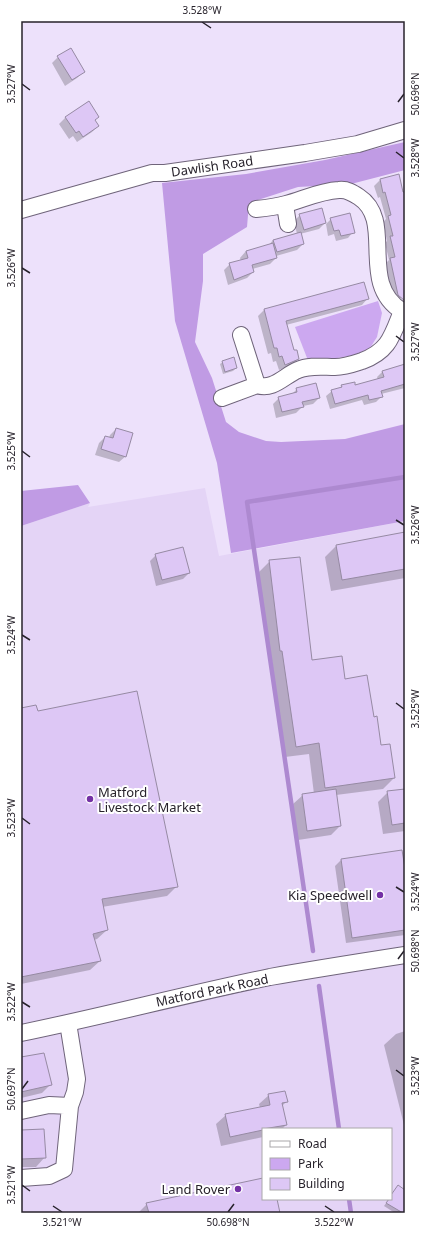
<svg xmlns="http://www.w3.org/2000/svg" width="426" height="1234" font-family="'Noto Sans',sans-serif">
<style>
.built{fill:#e4d4f6;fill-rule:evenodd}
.green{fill:#cca8f0}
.forest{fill:#c09be4}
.shadow{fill:#0003}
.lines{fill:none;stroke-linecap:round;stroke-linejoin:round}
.stream{stroke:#ad89d0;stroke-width:4.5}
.building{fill:#ddc7f5;stroke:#968aa3}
.street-casing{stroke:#6f647a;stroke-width:18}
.street{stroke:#fff;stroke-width:16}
.ticks{fill:none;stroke:#27222b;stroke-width:1.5}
.poi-dot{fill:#7431a5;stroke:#fff;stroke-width:1.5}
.labels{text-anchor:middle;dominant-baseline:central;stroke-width:4;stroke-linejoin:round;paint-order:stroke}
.street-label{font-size:13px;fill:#27222b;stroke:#fff}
.poi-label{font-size:13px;fill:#27222b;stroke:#fff;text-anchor:end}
.neatline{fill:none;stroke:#27222b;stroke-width:1.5}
.ticks-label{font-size:10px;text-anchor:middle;fill:#27222b}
</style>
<rect width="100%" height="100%" fill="#ede1fb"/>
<path class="built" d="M205,488L219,556L405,521V1213H21V526L90,503L88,507ZM263,1129H391V1199H263Z"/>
<path class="green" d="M378,301L382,313L377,337L370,348L354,355L309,363L295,327Z"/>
<path class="forest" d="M405,142V170L351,184L298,187L249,203L247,227L203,254V281L195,342L212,378L226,422L239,432L266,441L281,442L345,439L405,424V521L231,553L217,463L175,321L162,183L246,174L325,160Z
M78,485L90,503L21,526V491Z"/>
<path class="shadow" d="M58,57L83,72L77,78L65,86L52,63Z
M88,102L94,120L98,126L92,132L77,142L73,136L69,139L59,124L65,118Z
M398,175L402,193H405V297L393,300L384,265L389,260L385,243L387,241L383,222L386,219L380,197L378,198L374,186L380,180Z
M300,215L325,223L319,229L300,234L303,244L297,250L276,256V258L270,264L252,269L253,272L247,278L228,285L224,270L230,264L241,261L240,258L246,251L269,245L273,240L297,234L294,221Z
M331,219L353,232L348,238L336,241L334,234L328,236L326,224Z
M364,283L368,298L362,305L286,325L293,352L298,359L292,365L279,370L276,361L273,362L271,353L268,354L258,316L264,310Z
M223,362L236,368L233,371L223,374L220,364Z
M405,364V388L381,394L382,396L376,402L364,405L362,400L330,409L326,396L332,391L339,389L342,386H355L378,380L377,377L382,372Z
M297,389L319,398L313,404L303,406L296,413L276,418L273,404L279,398L291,395Z
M116,429L126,456L119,462L95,455L99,443L105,437L109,438L110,435Z
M405,533V578L331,591L325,557L336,546Z
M156,555L189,573L183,579L156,586L150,561Z
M270,561L311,662L344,680L380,746L394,778L383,789L336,795L340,826L331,835L298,840L293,804L303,795L314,794L309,754L285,757L272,661H269L259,572Z
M21,710L37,712L176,887L167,896L102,907L107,930L97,939L94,940L100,961L90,970L21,984Z
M405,790V831L383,834L378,802L388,792Z
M341,860L405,875V935L346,943L335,866Z
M405,1031V1129L384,1045L396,1034Z
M21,1058L50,1085L42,1093L21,1098Z
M269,1095L286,1102L282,1106L286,1125L282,1129H263V1137L221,1146L216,1124L226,1115L260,1108L259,1104Z
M21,1131L45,1157L36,1167H21Z
M263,1179V1199H276L279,1213H138L147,1204Z
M398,1186L405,1191L404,1213H395L384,1206L389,1199H391V1195Z"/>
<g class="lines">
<path class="stream" d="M313,951L247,502L405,477
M319,986L339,1129
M349,1199L351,1213"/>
</g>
<path class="building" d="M71,48L85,72L72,80L57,56Z
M89,101L99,117L95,120L99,126L83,137L79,131L76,133L65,117Z
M399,174L403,192H405V301L398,295L390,258L395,257L390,236H393L388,216L391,215L385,192L383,193L380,179Z
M322,208L326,223L304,230L299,214Z
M350,213L355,233L341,236L339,230L334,231L330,218Z
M301,232L304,244L277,252L273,240Z
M273,243L277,258L252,265L254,272L234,280L229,263L248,258L246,251Z
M364,282L369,299L286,321L294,350H297L299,359L285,365L282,356L279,357L277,348H274L264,309Z
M234,357L237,368L225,372L222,361Z
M405,364V384L381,391L383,397L369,400L368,395L335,404L331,390L342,387L341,385L355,382V385L384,377L382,371Z
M316,383L320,398L302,402L304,407L282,412L278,397L297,392L296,388Z
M116,428L133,433L126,457L101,449L105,436L113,438Z
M405,532V569L342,580L336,545Z
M183,547L190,573L162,580L155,554Z
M300,557L312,660L342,656L345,679L367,675L374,717L377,716L381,745L390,744L395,778L325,788L319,743L296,747L282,651H280L269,560Z
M137,691L178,887L102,899L108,930L93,934L101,961L21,977V708L36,705L38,711Z
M336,789L341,826L307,831L302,794Z
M405,789V823L392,825L387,791Z
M402,850L405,868V930L352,938L341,859Z
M44,1053L52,1085L21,1092V1057Z
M285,1091L288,1102L282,1103L287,1125L263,1129V1130L230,1137L225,1114L270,1105L268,1094Z
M44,1129L46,1158L21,1159V1130Z
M263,1178V1199H277L280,1213H149L146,1203Z
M398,1185L405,1190V1213H403L386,1203L389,1199H391V1195Z"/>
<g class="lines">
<g class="street-casing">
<path id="street" d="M285,205L288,224
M256,209C266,208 276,207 286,204C304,199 320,191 339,190C347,189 353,193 359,197C396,221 357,283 402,311
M21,210L152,173H165L305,153L358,144L405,130
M241,335L257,385
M222,398L257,385C273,391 285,375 298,370C309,365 323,367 335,367C345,367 353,364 362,361C389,351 392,336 402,311H405
M21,1033C104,1016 187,994 270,977C315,969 360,962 405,955
M21,1111L49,1105L70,1106
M21,1178L49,1176L64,1169L70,1106L75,1092L77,1079L68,1023"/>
</g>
<use href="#street" class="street"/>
</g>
<path class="ticks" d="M202,22L211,28M22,84L30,90M398,102L404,94M396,152L404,158M22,268L30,273M396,336L404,342M22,451L30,457M396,520L404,525M22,635L30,640M396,703L404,709M22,818L30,824M396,887L404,892M398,959L404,951M22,1002L30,1007M396,1070L404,1076M22,1089L28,1081M22,1185L30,1191M53,1206L62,1212M325,1206L334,1212M228,1212L234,1204"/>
<g class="poi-dot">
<circle cx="90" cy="799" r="4"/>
<circle cx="380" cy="895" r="4"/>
<circle cx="238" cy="1189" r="4"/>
</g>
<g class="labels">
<g class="street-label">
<text transform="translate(212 166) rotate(-8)">Dawlish Road</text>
<text transform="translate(212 990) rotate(-12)">Matford Park Road</text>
</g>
<g class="poi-label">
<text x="98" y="792" text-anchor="start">Matford<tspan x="98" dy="15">Livestock Market</tspan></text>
<text x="372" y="895">Kia Speedwell</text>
<text x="230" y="1189">Land Rover</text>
</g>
</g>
<rect width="426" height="1234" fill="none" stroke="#ffffff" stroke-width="44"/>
<rect x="262" y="1128" width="130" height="72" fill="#ffffff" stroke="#a9a7aa"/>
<rect x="270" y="1141" width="20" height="6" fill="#ffffff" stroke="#a9a7aa"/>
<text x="298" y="1148" font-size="12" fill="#27222b">Road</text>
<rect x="270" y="1158" width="20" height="12" fill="#cca8f0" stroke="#a9a7aa"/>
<text x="298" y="1168" font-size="12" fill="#27222b">Park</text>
<rect x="270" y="1178" width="20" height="12" fill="#ddc7f5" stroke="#a9a7aa"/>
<text x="298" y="1188" font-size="12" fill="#27222b">Building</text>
<rect x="22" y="22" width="382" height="1190" class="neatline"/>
<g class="ticks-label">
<text x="202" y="14">3.528°W</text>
<text transform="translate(11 84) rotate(-90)" y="4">3.527°W</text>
<text transform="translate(415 94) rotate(-90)" y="4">50.696°N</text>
<text transform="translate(415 158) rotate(-90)" y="4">3.528°W</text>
<text transform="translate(11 268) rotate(-90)" y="4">3.526°W</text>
<text transform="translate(415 342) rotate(-90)" y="4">3.527°W</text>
<text transform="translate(11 451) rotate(-90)" y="4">3.525°W</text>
<text transform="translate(415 525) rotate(-90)" y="4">3.526°W</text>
<text transform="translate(11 635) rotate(-90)" y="4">3.524°W</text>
<text transform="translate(415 709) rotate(-90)" y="4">3.525°W</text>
<text transform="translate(11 818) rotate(-90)" y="4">3.523°W</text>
<text transform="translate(415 892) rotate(-90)" y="4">3.524°W</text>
<text transform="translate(415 951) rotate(-90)" y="4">50.698°N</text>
<text transform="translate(11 1002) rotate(-90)" y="4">3.522°W</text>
<text transform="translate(415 1076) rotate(-90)" y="4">3.523°W</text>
<text transform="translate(11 1089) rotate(-90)" y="4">50.697°N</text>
<text transform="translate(11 1185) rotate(-90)" y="4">3.521°W</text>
<text x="62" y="1226">3.521°W</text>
<text x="228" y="1226">50.698°N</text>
<text x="334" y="1226">3.522°W</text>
</g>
</svg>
